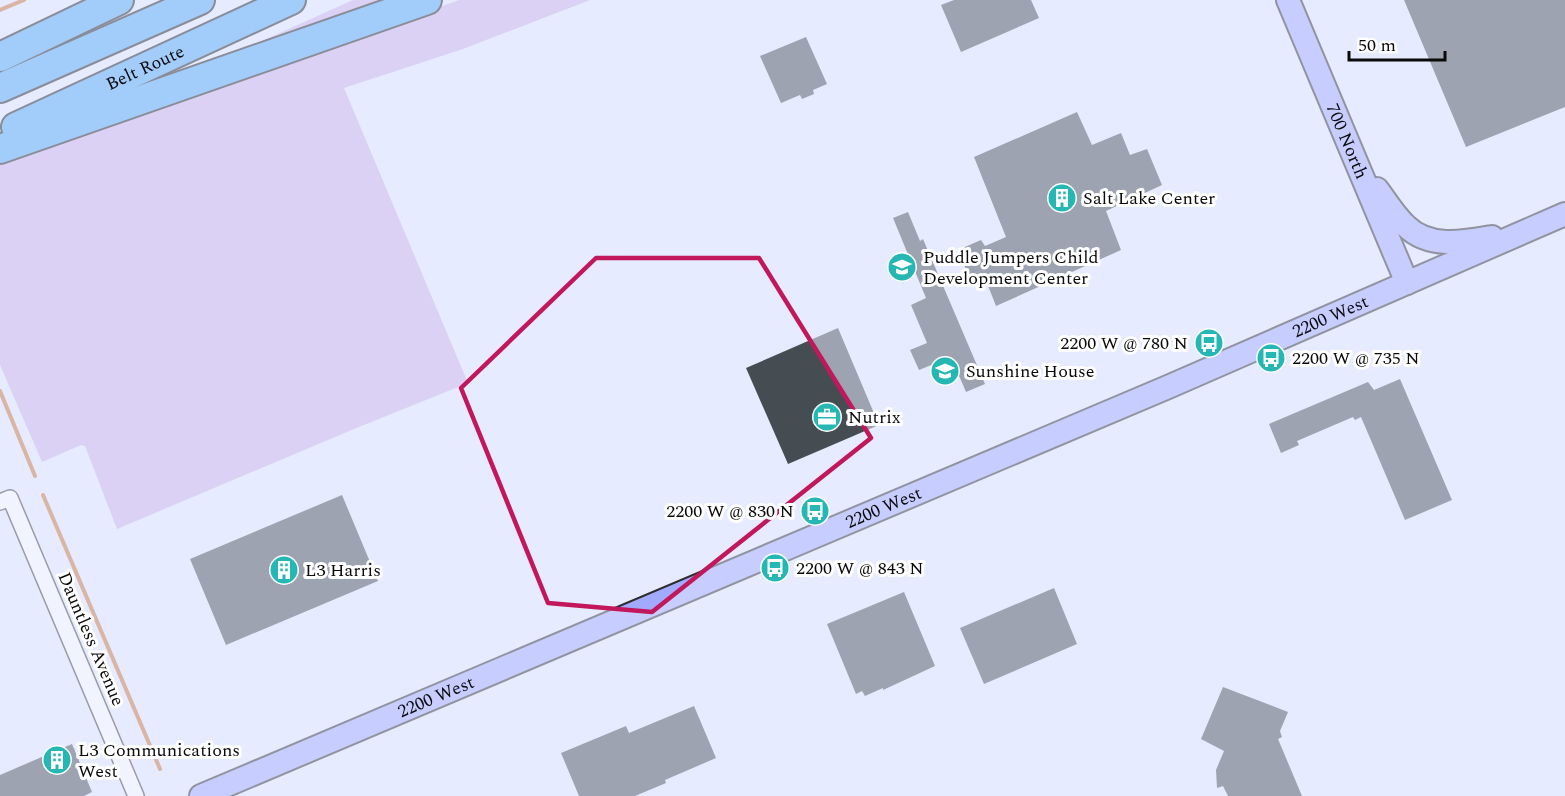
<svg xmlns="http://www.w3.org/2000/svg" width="1565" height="796" font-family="Spectral,serif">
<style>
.green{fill:#cdb2e7}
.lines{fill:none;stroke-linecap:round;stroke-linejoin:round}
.stream{stroke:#cb7334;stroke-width:4}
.building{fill:#464d52}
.street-casing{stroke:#3d3d3d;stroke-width:18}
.secondary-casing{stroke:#2c2c2c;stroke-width:26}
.highway-casing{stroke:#1b1b1b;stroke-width:32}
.street{stroke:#fff;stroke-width:15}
.secondary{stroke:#a2aaff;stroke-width:22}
.highway{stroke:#50a6f3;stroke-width:28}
.marked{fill:none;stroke:#c2185b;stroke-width:4.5;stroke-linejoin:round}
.labels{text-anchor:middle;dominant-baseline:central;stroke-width:6;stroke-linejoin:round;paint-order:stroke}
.street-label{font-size:18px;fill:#0a0a0a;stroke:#fff}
.poi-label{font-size:18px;fill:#0a0a0a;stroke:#fff;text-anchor:start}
</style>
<rect width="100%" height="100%" fill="#e6ebff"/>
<path class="green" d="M353,0H398L204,67Z
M459,0H590L463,49L344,88L468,383L354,429L117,529L85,446L81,445L42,462L0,365V165Z"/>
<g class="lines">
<path class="stream" d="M0,10L24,0
M0,391L35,476
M43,495L160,769"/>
</g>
<path class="building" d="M954,0H1031L1039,18L961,52L941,5Z
M1404,0H1565V107L1466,147Z
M806,37L827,84L813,90L814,94L802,99L800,95L781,103L760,56Z
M1077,112L1092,145L1121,133L1130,155L1147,149L1162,185L1106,211L1121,250L996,306L985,278L972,284L958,250L981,240L985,246L1006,237L974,157Z
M908,212L920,241L923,239L985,384L966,392L951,357L919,370L910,350L927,343L911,305L926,298L893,218Z
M838,328L879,425L788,464L746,368Z
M1400,379L1452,500L1405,520L1361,417L1355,420L1353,417L1297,441L1299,445L1281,453L1269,424L1368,382L1374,390Z
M342,495L378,581L226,645L190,559Z
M1054,588L1077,644L984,684L960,628Z
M904,592L935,666L883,690V688L865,696L862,691L856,694L827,624Z
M1223,687L1288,712L1280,731L1282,737L1278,739L1302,796H1228L1223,786L1217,788L1216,770L1224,751L1201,739Z
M694,706L716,758L665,780L666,783L635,796H579L561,753L626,726L629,733Z
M72,744L92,792L84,796H0V775Z"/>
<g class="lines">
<g class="street-casing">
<path id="street" d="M0,502L10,498L136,796"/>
</g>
<g class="secondary-casing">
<g id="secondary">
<path id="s1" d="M1288,0L1407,283"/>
<path d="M1377,189C1386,201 1395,216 1406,226C1429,249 1464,242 1492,237"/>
<path id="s2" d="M201,796L1168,387L1565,214"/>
</g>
</g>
<g class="highway-casing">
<g id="highway">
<path d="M0,57L119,0"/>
<path d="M0,88L200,0"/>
<path id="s3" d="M16,127L291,0"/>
<path d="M0,149L427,0"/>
</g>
</g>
<use href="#street" class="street"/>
<use href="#secondary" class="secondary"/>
<use href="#highway" class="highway"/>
</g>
<path d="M0 0H1565V796H0ZM596,258H759L871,438L652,612L548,603L461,388Z" fill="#e6ebff" fill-opacity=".55" fill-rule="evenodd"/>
<path class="marked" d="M596,258H759L871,438L652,612L548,603L461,388Z"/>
<defs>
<g id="building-disc" transform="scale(1.5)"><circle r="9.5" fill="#24b7b3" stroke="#fff"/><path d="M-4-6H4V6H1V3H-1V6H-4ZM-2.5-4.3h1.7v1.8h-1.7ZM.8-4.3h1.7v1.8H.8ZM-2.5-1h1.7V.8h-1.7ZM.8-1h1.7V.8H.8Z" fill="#fff"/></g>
<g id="school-disc" transform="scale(1.5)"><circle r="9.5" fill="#24b7b3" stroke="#fff"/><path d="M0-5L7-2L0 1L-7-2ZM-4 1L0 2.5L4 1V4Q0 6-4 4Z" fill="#fff"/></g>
<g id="bus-disc" transform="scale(1.5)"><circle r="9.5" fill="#24b7b3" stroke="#fff"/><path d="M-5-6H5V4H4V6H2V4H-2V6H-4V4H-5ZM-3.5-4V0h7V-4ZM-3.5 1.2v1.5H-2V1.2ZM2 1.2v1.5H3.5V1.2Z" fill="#fff"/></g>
<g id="office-disc" transform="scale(1.5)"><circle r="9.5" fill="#24b7b3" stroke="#fff"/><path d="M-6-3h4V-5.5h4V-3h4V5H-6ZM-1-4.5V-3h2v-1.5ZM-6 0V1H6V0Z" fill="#fff"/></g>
</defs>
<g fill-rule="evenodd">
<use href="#building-disc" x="1062" y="198"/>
<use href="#school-disc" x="902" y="267"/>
<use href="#bus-disc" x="1209" y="343"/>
<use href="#bus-disc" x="1271" y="358"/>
<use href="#school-disc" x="945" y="371"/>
<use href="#office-disc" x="827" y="417"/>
<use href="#bus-disc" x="815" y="511"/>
<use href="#bus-disc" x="775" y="568"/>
<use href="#building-disc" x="284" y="570"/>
<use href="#building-disc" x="57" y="760"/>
</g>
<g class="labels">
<g class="street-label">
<text stroke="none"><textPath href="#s3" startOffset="142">Belt Route</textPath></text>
<text stroke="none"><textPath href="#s1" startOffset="153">700 North</textPath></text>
<text stroke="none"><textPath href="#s2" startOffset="1227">2200 West</textPath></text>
<text stroke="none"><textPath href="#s2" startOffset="741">2200 West</textPath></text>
<text transform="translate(91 639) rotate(67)">Dauntless Avenue</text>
<text stroke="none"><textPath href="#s2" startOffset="255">2200 West</textPath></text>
</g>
<g class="poi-label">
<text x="1083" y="198">Salt Lake Center</text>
<text x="923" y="257">Puddle Jumpers Child<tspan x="923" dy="21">Development Center</tspan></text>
<text x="1188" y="343" text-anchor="end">2200 W @ 780 N</text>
<text x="1292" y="358">2200 W @ 735 N</text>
<text x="966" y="371">Sunshine House</text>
<text x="848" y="417">Nutrix</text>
<text x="794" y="511" text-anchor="end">2200 W @ 830 N</text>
<text x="796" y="568">2200 W @ 843 N</text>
<text x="305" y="570">L3 Harris</text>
<text x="78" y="750">L3 Communications<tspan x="78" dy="21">West</tspan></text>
</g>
</g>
<path d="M1349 51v9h96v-9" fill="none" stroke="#0a0a0a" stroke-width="3"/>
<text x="1358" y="51" font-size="18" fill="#0a0a0a" stroke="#ffffff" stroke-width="4.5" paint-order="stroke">50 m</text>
</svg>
